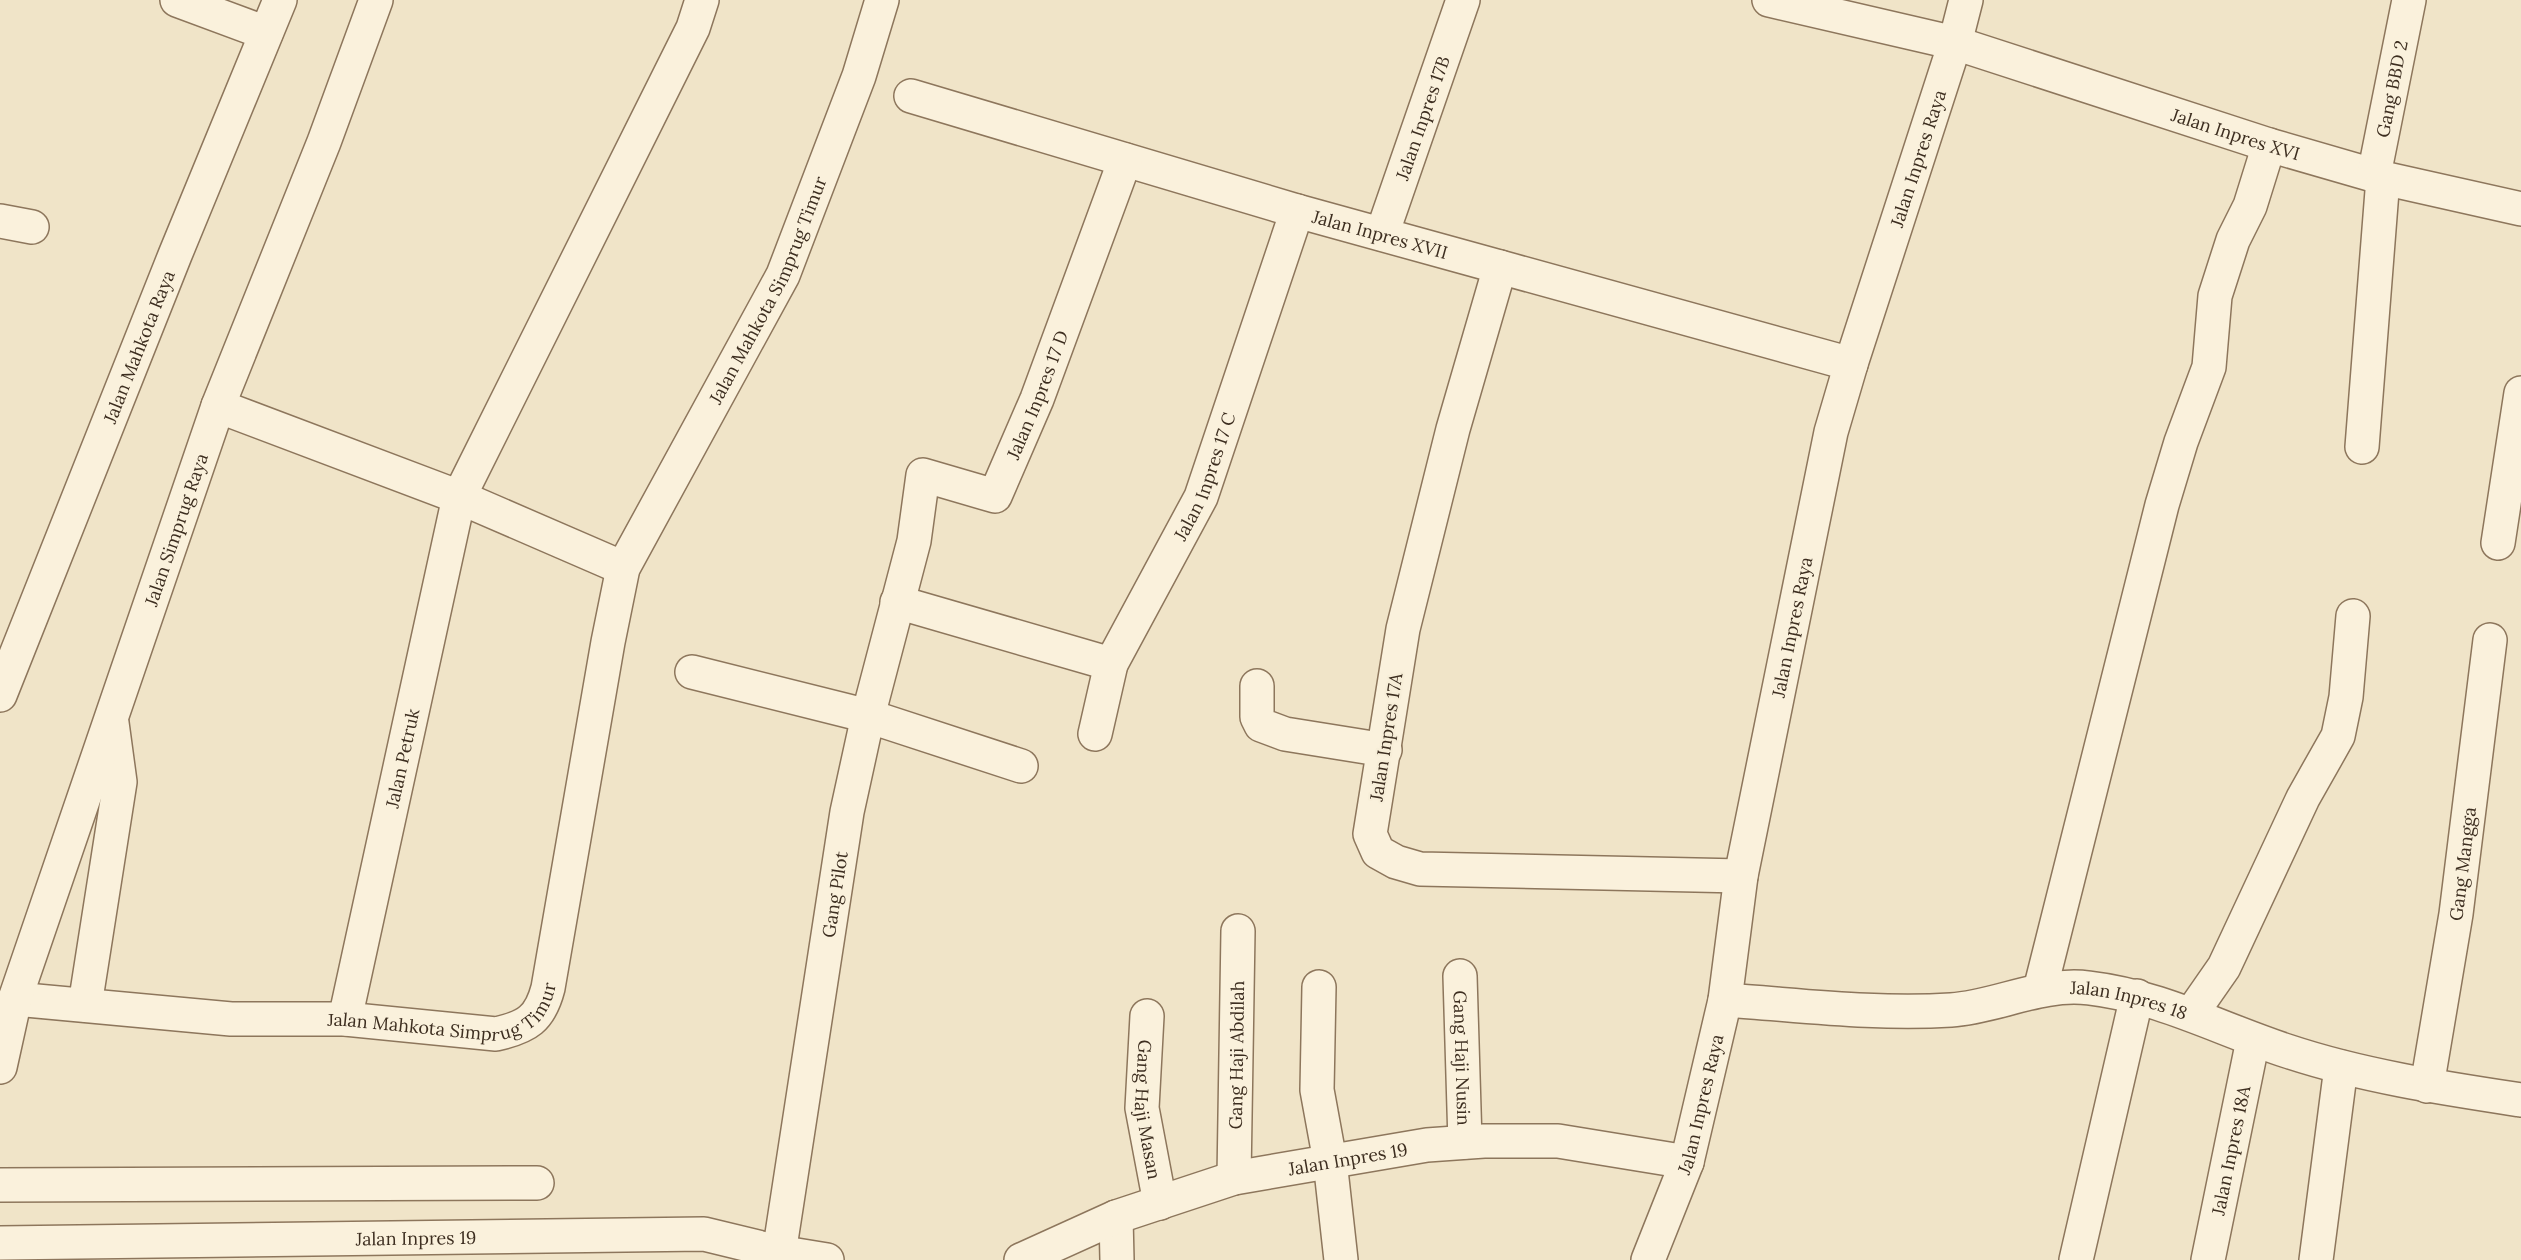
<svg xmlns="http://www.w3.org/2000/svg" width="2521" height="1260" font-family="Lora,serif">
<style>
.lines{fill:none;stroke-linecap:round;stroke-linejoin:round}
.minor-casing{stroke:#8d765c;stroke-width:36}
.minor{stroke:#faf1dc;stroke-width:33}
.labels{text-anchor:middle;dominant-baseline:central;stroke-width:4.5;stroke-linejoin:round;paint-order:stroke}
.street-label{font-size:18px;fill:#3d2e20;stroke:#f7eed8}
</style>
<rect width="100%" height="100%" fill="#f0e4c8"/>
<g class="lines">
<g class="minor-casing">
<g id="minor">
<path d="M177,0L266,33"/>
<path id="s1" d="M1769,0L1955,43L2269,145L2383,178L2521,209"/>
<path id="s2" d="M911,96L1297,211L1851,364"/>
<path id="s3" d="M2374,175L2409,0"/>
<path d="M0,221L32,227"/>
<path id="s4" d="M1382,234L1463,0"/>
<path d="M1500,267L1453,429L1403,629L1370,834L1378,852L1396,862L1420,869L1741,876"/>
<path d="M218,406L459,497L623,568"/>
<path d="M2362,447L2383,178"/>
<path d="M2498,543L2521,393"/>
<path d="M897,602L1111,664"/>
<path d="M692,672L868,716L1021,766"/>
<path d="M1257,686V717L1261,725L1285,734L1385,750"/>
<path id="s5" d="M0,695L175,255L280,0"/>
<path id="s6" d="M1095,734L1111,664L1201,497L1297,211"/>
<path id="s7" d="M1460,976L1465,1142"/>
<path d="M1319,987L1317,1090L1330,1161L1341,1260"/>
<path d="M2040,990L2162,505L2181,442L2209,367L2215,296L2233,240L2250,206L2269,145"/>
<path id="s8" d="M15,999L231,1019H345L496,1034C527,1027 540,1019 548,988L608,642L623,568L783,275L859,76L882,0"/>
<path id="s9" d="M1725,1000C1800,1005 1876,1015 1951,1010C1997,1007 2041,982 2089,988C2159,996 2220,1029 2287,1051C2362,1076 2442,1088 2521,1100"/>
<path d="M85,1005L120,782L112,723"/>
<path d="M2192,1013L2224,967L2303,798L2338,736L2346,697L2353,616"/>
<path id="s10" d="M1147,1016L1142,1108L1160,1203"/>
<path id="s11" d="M345,1019L459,497L693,28L702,0"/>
<path id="s12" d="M0,1067L15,999L218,406L324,142L376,0"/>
<path id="s13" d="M2427,1086L2456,914L2490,640"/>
<path id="s14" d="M1234,1178L1238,931"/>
<path d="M0,1185L537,1183"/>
<path d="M1116,1217L1117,1260"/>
<path id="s15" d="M0,1243L704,1234L778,1252L827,1260"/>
<path id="s16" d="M778,1260L847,812L868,716L914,541L923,475L995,496L1037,399L1125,160"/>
<path id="s17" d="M1021,1260L1116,1217L1234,1178L1427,1145L1484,1141H1558L1687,1162"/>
<path id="s18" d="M1648,1260L1687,1162L1725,1000L1741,876L1831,432L1851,364L1955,43L1966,0"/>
<path d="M2076,1260L2137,996"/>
<path id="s19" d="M2208,1260L2253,1040"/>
<path d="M2316,1260L2341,1067"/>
</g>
</g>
<use href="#minor" class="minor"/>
</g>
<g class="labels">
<g class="street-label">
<text stroke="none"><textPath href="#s3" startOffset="88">Gang BBD 2</textPath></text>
<text stroke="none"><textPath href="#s4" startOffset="123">Jalan Inpres 17B</textPath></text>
<text stroke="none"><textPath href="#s1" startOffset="486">Jalan Inpres XVI</textPath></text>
<text stroke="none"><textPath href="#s18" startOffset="1137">Jalan Inpres Raya</textPath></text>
<text stroke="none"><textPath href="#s2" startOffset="489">Jalan Inpres XVII</textPath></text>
<text stroke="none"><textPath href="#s8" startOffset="1298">Jalan Mahkota Simprug Timur</textPath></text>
<text stroke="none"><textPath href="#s5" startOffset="375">Jalan Mahkota Raya</textPath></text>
<text stroke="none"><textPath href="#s16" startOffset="984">Jalan Inpres 17 D</textPath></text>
<text stroke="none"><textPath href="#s6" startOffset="282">Jalan Inpres 17 C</textPath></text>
<text stroke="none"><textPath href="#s12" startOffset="566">Jalan Simprug Raya</textPath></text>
<text stroke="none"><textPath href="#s18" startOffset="651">Jalan Inpres Raya</textPath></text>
<text transform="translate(1386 737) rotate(-81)">Jalan Inpres 17A</text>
<text stroke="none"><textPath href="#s11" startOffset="267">Jalan Petruk</textPath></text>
<text stroke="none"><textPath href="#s13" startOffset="225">Gang Mangga</textPath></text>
<text stroke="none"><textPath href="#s16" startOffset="370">Gang Pilot</textPath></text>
<text stroke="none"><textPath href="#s8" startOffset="438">Jalan Mahkota Simprug Timur</textPath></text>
<text stroke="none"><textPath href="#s9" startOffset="408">Jalan Inpres 18</textPath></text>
<text stroke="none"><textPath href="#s14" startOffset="123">Gang Haji Abdilah</textPath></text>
<text stroke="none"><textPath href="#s7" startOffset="82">Gang Haji Nusin</textPath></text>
<text stroke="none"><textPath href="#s18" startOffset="165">Jalan Inpres Raya</textPath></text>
<text stroke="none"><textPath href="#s10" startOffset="94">Gang Haji Masan</textPath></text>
<text stroke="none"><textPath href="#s19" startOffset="112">Jalan Inpres 18A</textPath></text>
<text stroke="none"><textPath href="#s17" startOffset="344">Jalan Inpres 19</textPath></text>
<text stroke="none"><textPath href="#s15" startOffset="416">Jalan Inpres 19</textPath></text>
</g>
</g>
</svg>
